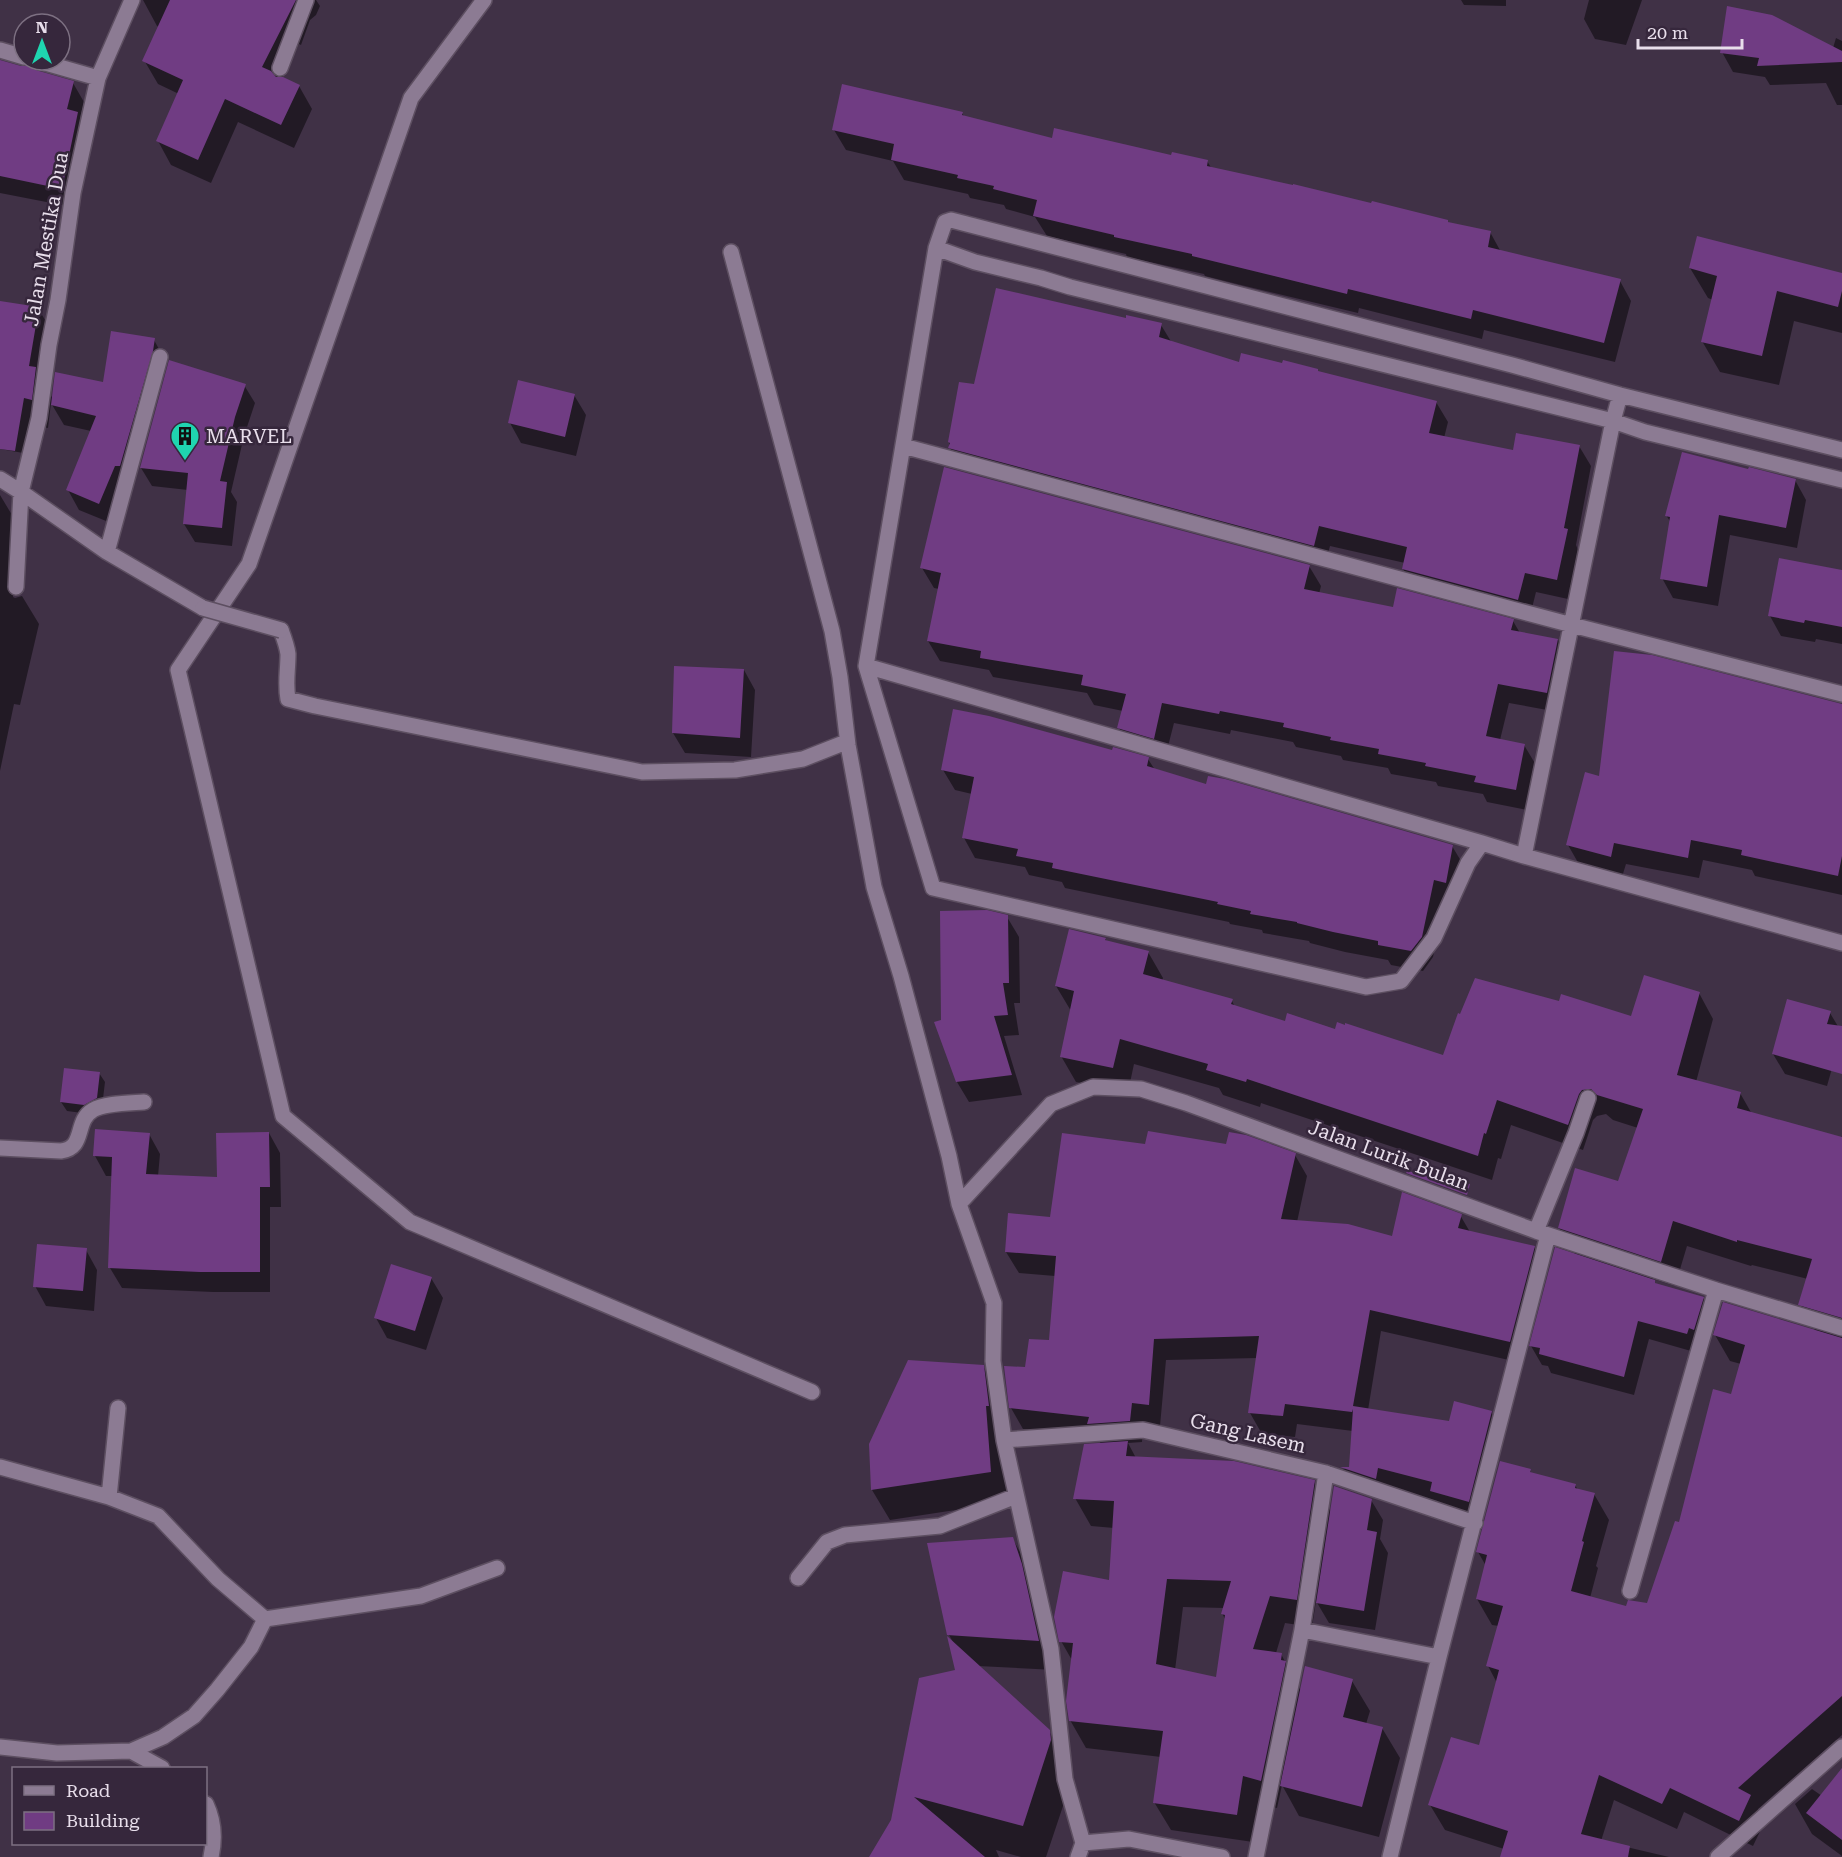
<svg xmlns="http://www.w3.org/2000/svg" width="1842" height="1857" font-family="'Roboto Serif',serif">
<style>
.shadow{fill:#0007;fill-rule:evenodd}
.building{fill:#703c83;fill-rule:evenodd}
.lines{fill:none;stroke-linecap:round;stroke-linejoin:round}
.minor-casing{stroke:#5d4f61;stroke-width:18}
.minor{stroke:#8c7b93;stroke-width:15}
.minor-bridge-casing{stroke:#5d4f61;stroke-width:18;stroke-linecap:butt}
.minor-bridge{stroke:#8c7b93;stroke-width:15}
.labels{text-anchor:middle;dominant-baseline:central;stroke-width:5;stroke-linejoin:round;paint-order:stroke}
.street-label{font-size:20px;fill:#e8deeb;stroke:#36273c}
.poi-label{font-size:20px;fill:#e8deeb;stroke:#36273c;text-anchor:start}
</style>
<rect width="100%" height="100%" fill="#403146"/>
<path class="shadow" d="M143,0H316L320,6L316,15L310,20L301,45L299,44L282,78L299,86L312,109L294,148L238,122L211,183L171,165L158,141L179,94L158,84L144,60L159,27L157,26Z
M1461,0H1506V6L1464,5Z
M1589,0H1642L1626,45L1595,39L1584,19Z
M1836,38L1842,41V105H1837L1826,83L1770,85L1765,77L1733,72L1722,52L1833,48Z
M0,62L73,83L84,102L80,118L88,132L72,207L0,193Z
M962,113L965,118L1053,140L1207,161L1212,169L1447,221L1449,223L1490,232L1501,252L1620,281L1631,301L1615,362L1484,330L1482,339L1359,308L1358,313L1245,286L1205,276L1204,274L1127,257L1126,254L1047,236L1035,217L1006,209L1004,205L970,198L968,194L904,180L893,161L846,150L834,130Z
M1690,268L1842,275V333L1794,321L1779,385L1720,372L1702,341L1713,300L1708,298Z
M0,302L38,308L55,337L46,388L53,399L104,384L154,340L165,360L111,523L79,510L68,490L91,431L64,425L51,403L48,428L40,426L35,455L0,449Z
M1127,320L1161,325L1172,343L1240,364L1319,373L1436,402L1448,422L1444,438L1514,451L1579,446L1591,466L1576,545L1578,550L1568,599L1536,592L1529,620L1415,589L1403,569L1405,563L1330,546L1325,565L961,468L950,448L949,442L975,386Z
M170,362L244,385L255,403L244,436L231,492L237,502L232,546L195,542L184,524L188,490L152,486L141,468Z
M574,395L586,415L576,456L521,443L510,423Z
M1750,471L1795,480L1806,500L1797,548L1730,535L1718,606L1673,598L1662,578L1671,523L1666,515Z
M0,495L15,520L13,597L15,598L22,596L39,624L20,705L14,704L0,771Z
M1309,566L1321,586L1319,594L1394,609L1513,621L1520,633L1558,640L1569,660L1558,712L1509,703L1500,740L1524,745L1536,765L1527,810L1487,802L1483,794L1438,786L1436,782L1391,774L1388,768L1343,760L1341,756L1296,747L1293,742L1231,730L1230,734L1174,723L1165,758L1131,748L1119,728L1123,711L1094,705L1087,693L993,677L989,670L940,661L928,641L939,589L934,588L922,568Z
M1842,572V644L1816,639L1815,642L1781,636L1770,616Z
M744,670L755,690L751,757L685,753L673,733Z
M1842,704V895L1755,876L1752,870L1703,860L1699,878L1626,864L1622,877L1580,866L1568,845L1600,778Z
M1113,752L1148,759L1155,770L1208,786L1452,846L1464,866L1445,900L1433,957L1423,971L1391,965L1388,960L1345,952L1310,943L1309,941L1263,933L1262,930L1230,924L1229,922L1065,888L1062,882L1029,875L1025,867L975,858L964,838L972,794L955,790L943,770Z
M1007,917L1019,937L1020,1003H1014L1019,1035L1004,1036L1022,1095L969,1102L957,1082L943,1022Z
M1105,939L1107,942L1148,952L1163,978L1162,981L1232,1001L1235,1007L1286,1023L1336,1031L1444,1057L1560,1003L1632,1017L1699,993L1713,1019L1696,1082L1740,1093L1752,1114L1841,1139L1842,1136V1735L1758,1809L1765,1821L1753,1846L1684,1812L1677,1829L1614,1800L1601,1841L1669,1857H1501L1504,1849L1445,1830L1430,1805L1480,1747L1497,1683L1488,1666L1499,1626L1492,1625L1477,1599L1486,1566L1478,1552L1530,1471L1531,1474L1575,1485L1578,1490L1594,1494L1609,1520L1596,1566L1598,1568L1590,1598L1627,1608L1648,1604L1732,1396L1741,1364L1730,1361L1715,1335L1816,1332L1800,1304L1808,1279L1752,1265L1751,1266L1687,1246L1675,1286L1653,1279L1656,1285L1703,1298L1714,1317L1698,1353L1649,1339L1634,1395L1551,1373L1548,1366L1542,1365L1531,1346L1576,1256L1559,1228L1619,1182L1638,1128L1613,1120L1606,1114L1597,1116L1593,1120L1583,1150L1511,1125L1501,1159L1498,1158L1492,1180L1261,1103L1260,1107L1223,1095L1219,1088L1134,1064L1128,1092L1076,1082L1061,1056L1071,1011L1056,986Z
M1830,1013L1842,1033L1827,1086L1785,1074L1773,1054Z
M99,1073L105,1082L102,1107L90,1114L67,1111L61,1102Z
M269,1133L280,1153L281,1207H270V1292H213L122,1288L110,1268L113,1176H106L95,1156L149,1134L160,1154L158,1176L218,1179Z
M1147,1145L1295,1155L1307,1176L1297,1222L1393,1237L1460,1215L1470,1232L1534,1247L1547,1268L1522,1363L1381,1331L1368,1410L1450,1423L1491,1412L1504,1434L1481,1522L1444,1512L1437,1501L1390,1489H1354L1343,1469L1350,1468L1353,1431L1297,1424L1295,1437L1262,1434L1250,1413L1258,1358L1166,1360L1160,1426L1143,1424L1142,1442L1128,1443L1136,1458L1314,1482L1331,1512L1371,1500L1383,1520L1380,1539L1388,1553L1375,1630L1329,1623L1316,1601L1312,1627L1285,1623L1276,1653L1281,1654L1301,1691L1352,1681L1370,1711L1366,1724L1382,1728L1400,1758L1379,1837L1299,1816L1282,1785L1277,1808L1258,1803L1253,1842L1171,1830L1154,1802L1161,1757L1086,1748L1070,1720L1073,1662L1061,1641L1111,1582L1114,1528L1091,1526L1075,1498L1101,1444L1097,1437L1023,1429L1011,1408L1026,1369L1050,1341L1055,1276L1019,1273L1006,1252ZM1183,1607L1224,1608L1222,1613L1225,1619L1218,1679L1175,1670Z
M86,1250L97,1270L94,1311L46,1306L35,1286Z
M431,1278L443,1298L426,1350L387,1338L376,1318Z
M983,1366L1000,1396L1008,1502L890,1520L872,1490Z
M1012,1538L1030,1569L1055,1670L978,1666L1049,1731L1071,1770L1072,1779L1046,1857H1021L996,1850L999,1857H871L892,1821L957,1671L953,1642L949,1635Z
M1842,1776V1856L1812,1834L1795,1804L1812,1789L1822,1796Z"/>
<path class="building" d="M170,0H296L262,67L271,71L276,77H283L300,85L281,125L225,99L198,160L156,141L183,80L142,61Z
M1727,6L1772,15L1842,51V62L1757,66L1759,58L1720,53Z
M0,60L21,66H28L32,69L74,81L67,109L78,112L62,189L0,176Z
M842,84L963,112L962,115L1052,138L1054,128L1171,155L1172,152L1208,160L1207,166L1293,185V184L1371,203L1372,201L1448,220V222L1491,231L1488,247L1621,279L1604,343L1473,310L1471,319L1348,289L1347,294L1233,266L1192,256V254L1114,237V235L1033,216L1037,200L993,189L994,186L957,178L958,175L891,160L894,144L832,130Z
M1697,236L1842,273V291L1838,307L1777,291L1762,356L1701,342L1717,276L1689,268Z
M996,288L1126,318V315L1162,323L1159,337L1239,362L1241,353L1282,363L1283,360L1318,369V371L1437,401L1429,433L1513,450L1516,433L1580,445L1564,528L1568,529L1557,580L1525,573L1518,600L1402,569L1407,547L1319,526L1314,546L948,448L950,443L948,442L959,382L974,384Z
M0,301L39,307L29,366L36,367L32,400L24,398L15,451L0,449Z
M111,331L155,338L153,351L120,466H115L99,504L66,490L96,416L51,405L55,372L103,382Z
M169,360L246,384L235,417L220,481L227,482L222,528L183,524L188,473L140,468Z
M518,380L575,394L565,437L508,423Z
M1682,452L1748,469L1749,467L1796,479L1786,528L1719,515L1707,587L1660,579L1670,517L1665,516Z
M944,467L1310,565L1304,589L1393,607L1397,588L1514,619L1511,630L1558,639L1547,693L1498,684L1486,736L1525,744L1516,790L1474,782L1476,776L1425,766L1426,763L1378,754L1379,749L1330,740L1331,737L1283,727L1284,723L1220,711L1219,714L1162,703L1154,739L1117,728L1126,694L1081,685L1083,675L980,658L981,651L927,641L941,573L920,568Z
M1779,558L1842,570V627L1805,620L1804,623L1768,616Z
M1614,651L1652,655L1842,704V856L1838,876L1741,855L1742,850L1691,840L1688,858L1614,843L1611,857L1566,845L1585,772L1599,776Z
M674,666L744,669L740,738L672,733Z
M953,709L989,716L1112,750L1113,747L1149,757L1147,766L1206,784L1208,776L1225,779L1453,845L1446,883L1434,880L1422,937L1411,951L1378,945V941L1333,932L1297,923V922L1250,914L1251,911L1217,904L1218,902L1052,868L1053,863L1016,856L1018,849L962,838L974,777L941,770Z
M987,910L1008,915L1009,983H1003L1008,1015L994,1016L1012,1075L956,1082L934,1022L941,1020L940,911Z
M1069,929L1106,938L1105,940L1149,951L1143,974L1233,999L1231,1004L1285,1021L1287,1013L1335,1029L1337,1022L1345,1025V1023L1443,1055L1458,1013L1460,1014L1475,978L1559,1001L1561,994L1631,1016L1644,975L1700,992L1677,1075L1741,1092L1737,1108L1842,1137V1318L1798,1305L1812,1259L1737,1240V1242L1673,1221L1661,1262L1558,1228L1575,1168L1618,1181L1643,1109L1597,1095L1591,1089L1582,1090L1579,1094L1568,1125L1497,1100L1486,1134L1484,1133L1478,1156L1247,1079L1246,1082L1206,1070L1208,1064L1120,1039L1113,1068L1060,1057L1074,991L1055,986Z
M1787,999L1831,1011L1827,1024L1842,1026V1074L1772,1054Z
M64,1068L100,1072L97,1098L84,1105L60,1102Z
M95,1129L150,1133L146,1174L217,1177L216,1133L269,1132L270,1187H260V1272H200L108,1268L112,1157L93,1156Z
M1148,1131L1226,1144L1229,1132L1246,1135L1296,1153L1281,1219L1348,1224L1392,1236L1402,1192L1462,1214L1458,1228L1535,1246L1510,1342L1370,1310L1353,1406L1449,1421L1454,1401L1492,1411L1469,1502L1430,1491L1432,1482L1378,1468L1376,1479L1340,1467H1349L1353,1409L1352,1412L1285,1404L1283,1416L1248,1413L1259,1336L1154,1339L1149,1405L1132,1403L1130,1421L1087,1424L1089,1417L1009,1408L1004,1366L1025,1367L1029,1339L1049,1340L1056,1256L1005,1252L1008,1213L1050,1217L1062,1133L1145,1144Z
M1407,1171L1470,1184L1467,1195L1406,1173Z
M37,1244L87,1248L83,1291L33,1287Z
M1555,1247L1655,1280V1283L1704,1297L1694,1330L1689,1328L1687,1334L1638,1321L1624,1377L1539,1354L1540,1348L1529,1346Z
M391,1264L432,1277L415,1331L374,1318Z
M1723,1302L1842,1338V1696L1738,1788L1751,1795L1739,1821L1670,1788L1662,1804L1599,1775L1581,1834L1630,1846L1628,1857H1500L1508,1831L1428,1805L1451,1737L1479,1745L1499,1670L1486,1666L1503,1606L1476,1599L1487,1555L1476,1552L1500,1461L1531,1469L1530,1472L1576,1484L1575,1488L1595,1493L1582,1541L1584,1542L1571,1591L1626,1606L1628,1600L1647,1603L1675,1521L1679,1522L1713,1389L1731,1394L1745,1345L1713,1335Z
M908,1360L984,1365L989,1406H986L991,1472L871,1490L869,1444Z
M1128,1441L1126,1456L1234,1461L1315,1480L1297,1600L1270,1596L1253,1649L1282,1653L1281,1660L1286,1661L1261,1781L1243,1776L1237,1815L1153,1803L1163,1731L1069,1721L1066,1701L1073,1643L1059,1642L1054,1617L1063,1571L1109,1580L1114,1501L1073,1499L1084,1444ZM1167,1579L1231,1581L1221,1614L1225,1615L1216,1677L1156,1664Z
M1334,1486L1372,1499L1367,1530L1377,1532L1364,1611L1316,1603Z
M1013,1537L1022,1564L1039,1641L947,1635L927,1543Z
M947,1636L1050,1730L1051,1740L1023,1826L914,1797L985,1857H869L891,1820L919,1678L955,1670Z
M1305,1666L1353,1679L1343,1717L1383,1727L1362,1807L1280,1786Z
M1842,1768V1840L1806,1813Z"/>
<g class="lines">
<g class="minor-casing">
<path id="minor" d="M484,0L411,98L249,564L178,670L283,1116L410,1222L812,1392
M0,50L24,57
M35,60L98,78
M280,68L306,0
M936,248L975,262L1041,278L1070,287L1613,421L1645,432L1842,480
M731,252L832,631L840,677L848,745L874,887L901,976L949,1156L959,1204L994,1303L993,1361L1004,1440L1051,1649L1065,1779L1083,1843L1078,1857
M903,446L1572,625L1842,694
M1842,450L1620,395L1512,365L951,220L945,222L936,248L866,666L1482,843L1524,856L1842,943
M0,479L21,492L107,552L203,608
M107,552L160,357
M16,587L21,492L39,418L49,345L58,300L73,193L98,78L132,0
M281,630C284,638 287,646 288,654C288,671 285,683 288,699L315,706L642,772L735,770L803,759L841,744L848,745
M866,666L933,888L1366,987L1401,981L1434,938L1468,863L1482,843
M1524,856L1613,421L1620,395
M0,1148L61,1151C86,1148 74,1121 93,1110C104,1103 130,1103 144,1102
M959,1204L1051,1104L1093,1087L1141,1089L1186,1103L1536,1231L1716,1290L1842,1328
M1536,1231L1576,1133L1588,1098
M1004,1440L1143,1430L1326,1473L1475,1523
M0,1467L109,1497L158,1516L218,1579L265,1619L421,1596L497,1568
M109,1497L118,1408
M798,1578L827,1542L845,1535L940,1526L1016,1496
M1630,1591L1716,1290
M1302,1630L1326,1473
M0,1747L57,1753L131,1751L163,1737L194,1716L217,1690L251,1647L265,1619
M131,1751L162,1768
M206,1804C214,1821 215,1839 211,1857
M1083,1843L1129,1839L1222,1857
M1256,1857L1302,1630L1439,1657
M1390,1857L1439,1657L1548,1235
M1718,1857L1842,1747"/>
</g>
<use href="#minor" class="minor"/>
<g class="minor-bridge-casing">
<path id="minor-bridge" d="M203,608L281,630"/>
</g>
<use href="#minor-bridge" class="minor-bridge"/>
</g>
<defs>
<g id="building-pin" transform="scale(1.5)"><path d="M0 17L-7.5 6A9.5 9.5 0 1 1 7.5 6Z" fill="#1fd5b0" stroke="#36273c"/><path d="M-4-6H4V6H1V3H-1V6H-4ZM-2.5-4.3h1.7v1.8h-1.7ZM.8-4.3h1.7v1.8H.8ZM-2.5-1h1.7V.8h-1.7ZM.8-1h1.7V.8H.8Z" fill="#111"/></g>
</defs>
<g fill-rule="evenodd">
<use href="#building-pin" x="185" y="436"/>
</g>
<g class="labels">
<g class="street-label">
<text transform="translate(46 239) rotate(-80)">Jalan Mestika Dua</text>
<text transform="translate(1389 1155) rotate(20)">Jalan Lurik Bulan</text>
<text transform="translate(1248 1433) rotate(13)">Gang Lasem</text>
</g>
<g class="poi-label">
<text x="206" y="436">MARVEL</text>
</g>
</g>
<rect x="12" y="1767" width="195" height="78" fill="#36273c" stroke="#7d7082" stroke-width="1.5"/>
<rect x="24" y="1786" width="30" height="9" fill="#8c7b93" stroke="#7d7082" stroke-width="1.5"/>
<text x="66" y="1797" font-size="18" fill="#e8deeb">Road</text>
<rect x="24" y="1812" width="30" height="18" fill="#703c83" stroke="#7d7082" stroke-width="1.5"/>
<text x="66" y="1827" font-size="18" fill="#e8deeb">Building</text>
<g transform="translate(42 42)"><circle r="28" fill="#36273c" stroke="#7d7082" stroke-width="1.5"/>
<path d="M0-4.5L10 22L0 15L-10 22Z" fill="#1fd5b0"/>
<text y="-9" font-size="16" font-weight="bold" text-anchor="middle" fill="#e8deeb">N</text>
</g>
<path d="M1638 39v9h104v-9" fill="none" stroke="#e8deeb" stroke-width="3"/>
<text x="1647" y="39" font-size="18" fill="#e8deeb" stroke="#36273c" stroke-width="4.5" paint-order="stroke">20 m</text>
</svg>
